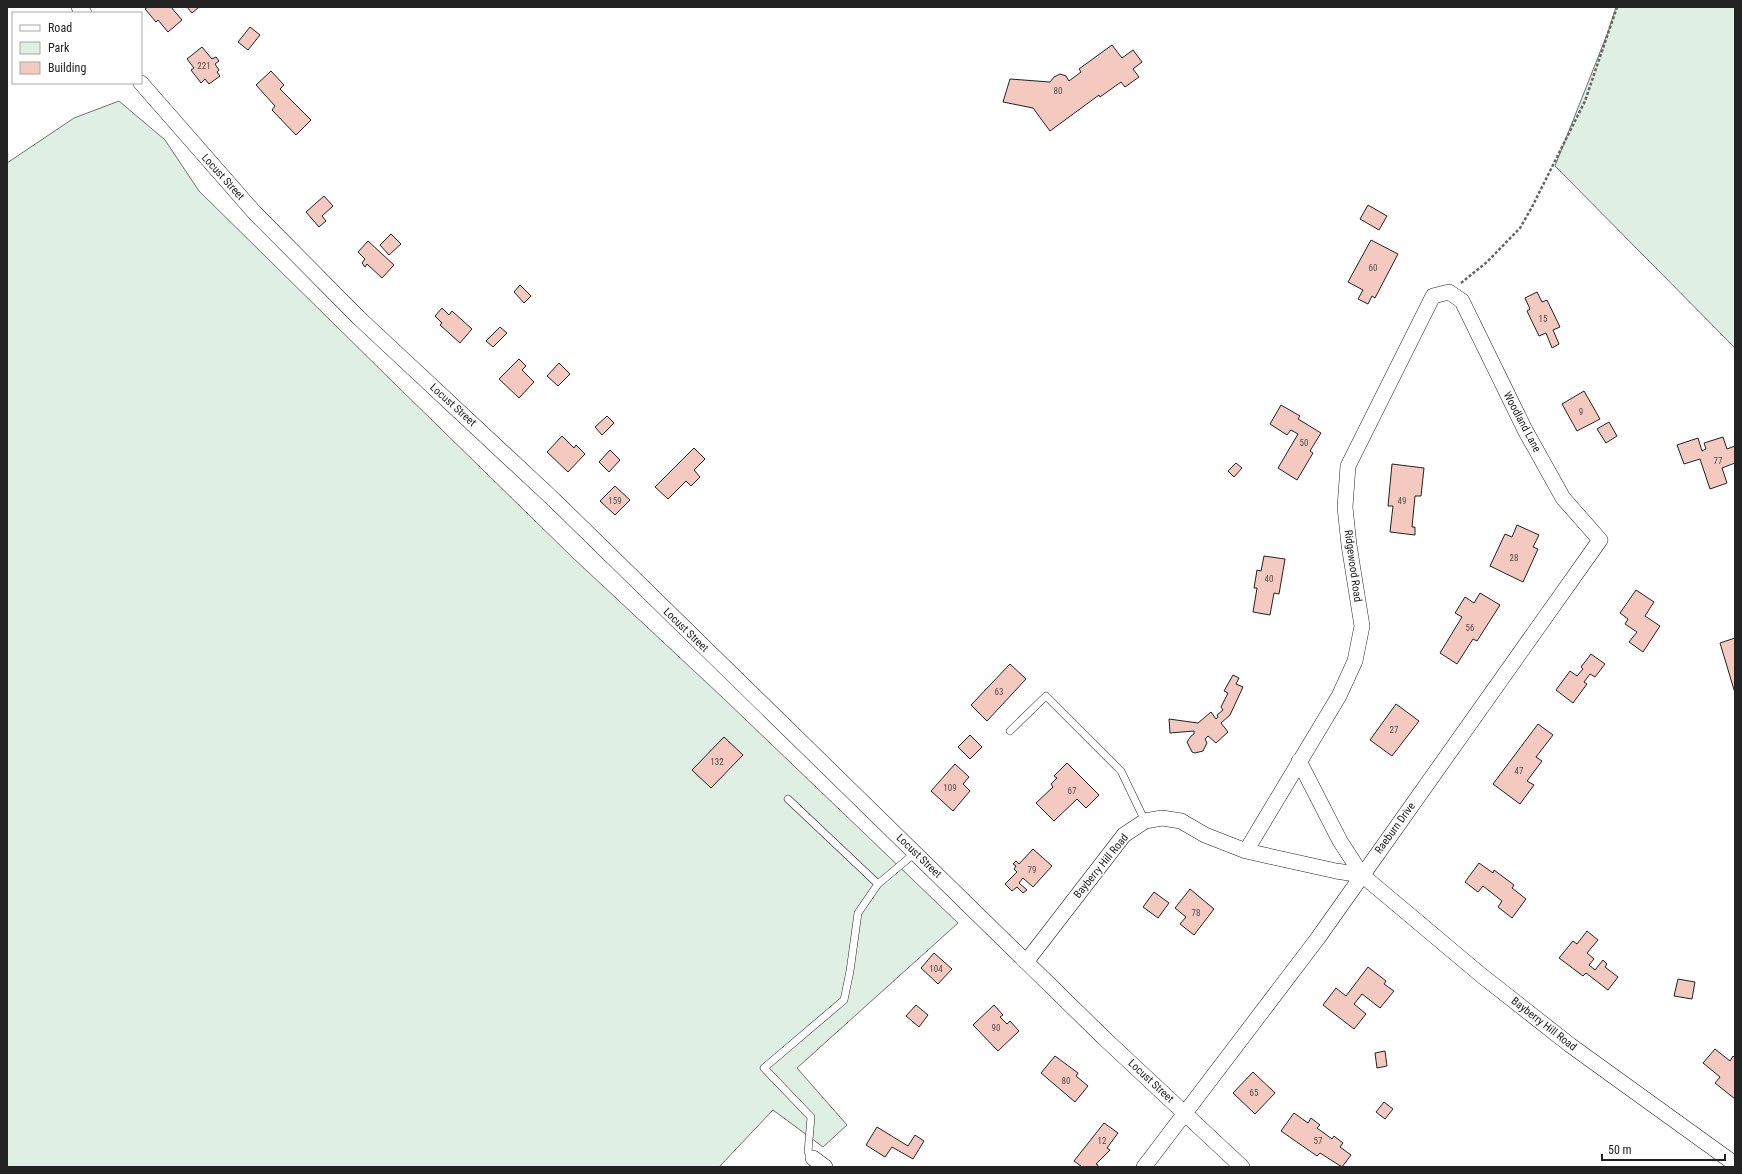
<svg xmlns="http://www.w3.org/2000/svg" width="1742" height="1174" font-family="'Roboto Condensed',sans-serif">
<style>
.green{fill:#e0efe3;stroke:#6f6f6f}
.building{fill:#f3c9c0;stroke:#222}
.lines{fill:none;stroke-linecap:round;stroke-linejoin:round}
.service-casing{stroke:#222;stroke-width:8}
.minor-casing{stroke:#222;stroke-width:16}
.path{stroke:#646464;stroke-width:2.5;stroke-dasharray:3 2;stroke-linecap:butt}
.service{stroke:#fff;stroke-width:7}
.minor{stroke:#fff;stroke-width:15}
.labels{text-anchor:middle;dominant-baseline:central;stroke-width:3;stroke-linejoin:round;paint-order:stroke}
.number-label{font-size:9px;fill:#564c4a}
.street-label{font-size:11px;fill:#222;stroke:#fff}
</style>
<rect width="100%" height="100%" fill="#fff"/>
<path class="green" d="M1616,7H1735V348L1555,166L1608,32Z
M119,101L165,140L199,191L395,384L572,557L722,697L958,923L797,1068L847,1125L823,1147L773,1110L719,1167H7V163L74,118Z"/>
<path class="building" d="M148,7H171L182,20L168,32L158,20L156,22L145,9Z
M187,7H199L192,13Z
M250,27L260,35L248,50L238,42Z
M1112,45L1122,58L1133,50L1142,62L1133,69L1139,77L1125,87L1121,82L1100,97L1099,95L1050,131L1033,108L1003,102L1010,79L1050,82L1054,77L1060,74L1066,76L1069,81L1081,72L1079,69Z
M202,47L212,59L216,57L219,61L215,64L219,70L217,72L220,76L209,84L205,79L201,83L191,70L194,68L187,59Z
M271,71L284,85L280,89L311,120L296,135L272,110L275,106L256,85Z
M324,196L333,206L322,216L326,221L319,227L306,212Z
M1368,205L1387,216L1379,230L1360,219Z
M391,234L401,244L389,255L380,245Z
M1371,240L1398,254L1375,298L1372,296L1368,304L1358,299L1363,290L1348,282Z
M368,241L394,265L382,278L367,264L365,267L362,263L365,259L358,252Z
M520,285L531,296L524,303L514,292Z
M1537,292L1542,302L1547,300L1560,327L1553,330L1559,344L1552,348L1546,333L1539,336L1527,311L1530,309L1525,298Z
M442,308L449,315L452,311L472,329L460,343L440,325L442,323L435,316Z
M500,327L507,333L493,347L486,341Z
M519,359L526,366L522,370L534,382L519,398L499,379Z
M559,363L570,374L558,386L547,376Z
M1584,391L1600,419L1577,431L1562,404Z
M1281,405L1300,416L1298,419L1321,433L1310,451L1313,453L1297,480L1278,468L1298,434L1291,430L1287,435L1270,424Z
M607,416L614,423L602,435L595,427Z
M1609,422L1617,436L1606,443L1597,429Z
M562,436L574,448L576,445L585,454L568,472L547,452Z
M1723,437L1727,449L1735,446V463L1722,468L1727,483L1710,489L1700,459L1684,464L1677,445L1698,438L1702,451L1706,449L1704,443Z
M694,448L705,459L694,470L700,477L691,486L686,481L668,499L655,487Z
M610,450L620,460L609,472L599,462Z
M1236,463L1242,468L1234,477L1228,471Z
M1392,464L1424,468L1421,496H1415L1412,527H1415V535L1390,532L1393,506H1388Z
M615,486L630,500L615,515L600,501Z
M1517,525L1539,535L1533,547L1538,549L1523,582L1490,566L1505,534L1512,537Z
M1264,556L1285,559L1279,594L1274,593L1270,615L1253,612L1257,588H1254L1257,570L1261,571Z
M1636,590L1654,602L1645,616L1660,626L1643,652L1629,642L1637,632L1625,624L1628,619L1620,613Z
M1480,593L1500,605L1477,641L1473,639L1457,664L1440,653L1462,617L1455,613L1465,597L1474,603Z
M1735,638V693L1720,643Z
M1591,654L1605,664L1595,677L1590,674L1584,682L1587,684L1573,703L1556,690L1570,671L1577,676L1583,669L1581,667Z
M1010,664L1026,679L987,721L971,705Z
M1233,675L1239,678L1236,684L1243,687L1230,715L1221,723L1228,732L1216,743L1208,736L1205,739L1207,743L1203,751L1195,753L1192,752L1187,742L1191,736L1194,734V731L1170,733L1169,719L1198,723L1211,712L1216,719L1218,717L1217,715L1223,710L1221,707L1228,693L1224,691Z
M1396,704L1419,721L1392,756L1370,740Z
M1538,724L1553,735L1536,757L1542,761L1527,781L1534,785L1520,804L1493,784Z
M970,735L982,747L970,759L958,747Z
M724,737L743,755L711,788L692,770Z
M1067,763L1099,795L1086,808L1077,799L1054,821L1036,803L1053,787L1051,784L1057,778L1054,776Z
M955,764L969,777L963,784L970,791L953,811L931,791Z
M1033,849L1052,866L1033,887L1023,878L1019,883L1027,890L1023,893L1017,887L1012,891L1005,884L1017,872L1014,869L1016,866L1013,864L1016,861L1019,864Z
M1479,863L1493,873L1494,870L1514,885L1512,888L1526,899L1512,918L1498,907L1502,901L1483,886L1478,892L1465,882Z
M1190,889L1214,909L1194,935L1180,924L1186,917L1175,908Z
M1154,892L1169,903L1158,918L1143,907Z
M1587,931L1598,940L1587,953L1594,959L1589,965L1595,970L1603,960L1607,964L1605,967L1618,977L1608,990L1586,973L1583,976L1559,958L1573,941L1577,944Z
M934,953L952,969L938,984L921,968Z
M1368,967L1386,981L1384,984L1394,991L1380,1008L1362,994L1354,1004L1366,1014L1354,1029L1323,1005L1336,988L1346,996Z
M1678,979L1695,982L1692,999L1674,996Z
M916,1005L928,1015L919,1027L906,1016Z
M994,1005L1003,1015L1000,1017L1007,1024L1010,1021L1019,1031L998,1051L973,1025Z
M1715,1049L1730,1061L1733,1056L1735,1058V1099L1715,1083L1720,1077L1703,1063Z
M1385,1051L1387,1066L1377,1068L1375,1053Z
M1055,1056L1078,1073L1076,1076L1088,1086L1075,1102L1041,1073Z
M1253,1072L1275,1093L1255,1114L1233,1093Z
M1384,1102L1393,1109L1385,1119L1376,1112Z
M1294,1113L1308,1123L1311,1118L1320,1125L1317,1128L1332,1139L1334,1136L1343,1143L1340,1147L1351,1155L1342,1167L1320,1153L1317,1156L1281,1131Z
M1104,1123L1118,1133L1107,1148L1110,1150L1096,1164L1098,1165L1097,1167H1082L1074,1161Z
M877,1127L908,1146L915,1135L924,1141L913,1159L892,1147L885,1157L866,1145Z"/>
<g class="lines">
<g class="service-casing">
<path id="service" d="M1010,731L1046,696L1121,771L1145,821
M788,799L878,884
M813,1158L808,1152L811,1117L764,1068L844,1000L850,971L858,913L878,884L915,853"/>
</g>
<g class="minor-casing">
<path id="minor" d="M79,7L84,13
M141,83L254,212L359,318L554,500L1104,1038L1242,1167
M1299,761L1340,841L1362,875
M1026,962L1124,835L1145,821L1162,818L1181,821L1205,835L1246,851L1336,871L1362,875L1481,975L1570,1045L1735,1164
M813,1158L825,1167
M1144,1167L1318,938L1600,540L1563,498L1525,430L1462,301L1449,292L1433,296L1348,466L1345,507L1349,545L1362,626L1355,661L1339,696L1246,851"/>
</g>
<path class="path" d="M1461,283L1487,262L1520,228L1532,207L1585,101L1617,7"/>
<use href="#service" class="service"/>
<use href="#minor" class="minor"/>
</g>
<g class="labels">
<g class="number-label">
<text x="204" y="66">221</text>
<text x="1058" y="91">80</text>
<text x="1373" y="268">60</text>
<text x="1543" y="319">15</text>
<text x="1581" y="412">9</text>
<text x="1304" y="443">50</text>
<text x="1718" y="461">77</text>
<text x="615" y="501">159</text>
<text x="1402" y="501">49</text>
<text x="1514" y="558">28</text>
<text x="1269" y="579">40</text>
<text x="1470" y="628">56</text>
<text x="999" y="692">63</text>
<text x="1394" y="730">27</text>
<text x="717" y="762">132</text>
<text x="1519" y="771">47</text>
<text x="950" y="788">109</text>
<text x="1072" y="791">67</text>
<text x="1032" y="870">79</text>
<text x="1196" y="913">78</text>
<text x="936" y="969">104</text>
<text x="996" y="1028">90</text>
<text x="1066" y="1081">80</text>
<text x="1254" y="1093">65</text>
<text x="1102" y="1141">12</text>
<text x="1318" y="1141">57</text>
</g>
<g class="street-label">
<text transform="translate(223 177) rotate(48)">Locust Street</text>
<text transform="translate(453 405) rotate(42)">Locust Street</text>
<text transform="translate(1522 422) rotate(62)">Woodland Lane</text>
<text transform="translate(1353 566) rotate(82)">Ridgewood Road</text>
<text transform="translate(686 630) rotate(44)">Locust Street</text>
<text transform="translate(1395 828) rotate(-54)">Raeburn Drive</text>
<text transform="translate(919 856) rotate(44)">Locust Street</text>
<text transform="translate(1101 866) rotate(-51)">Bayberry Hill Road</text>
<text transform="translate(1544 1024) rotate(38)">Bayberry Hill Road</text>
<text transform="translate(1151 1081) rotate(43)">Locust Street</text>
</g>
</g>
<rect width="1742" height="1174" fill="none" stroke="#222222" stroke-width="16"/>
<rect x="12" y="12" width="130" height="72" fill="#ffffff" stroke="#a7a7a7"/>
<rect x="20" y="25" width="20" height="6" fill="#ffffff" stroke="#a7a7a7"/>
<text x="48" y="32" font-size="12" fill="#222222">Road</text>
<rect x="20" y="42" width="20" height="12" fill="#e0efe3" stroke="#a7a7a7"/>
<text x="48" y="52" font-size="12" fill="#222222">Park</text>
<rect x="20" y="62" width="20" height="12" fill="#f3c9c0" stroke="#a7a7a7"/>
<text x="48" y="72" font-size="12" fill="#222222">Building</text>
<path d="M1602 1154v6h123v-6" fill="none" stroke="#222222" stroke-width="2"/>
<text x="1608" y="1154" font-size="12" fill="#222222" stroke="#ffffff" stroke-width="3" paint-order="stroke">50 m</text>
</svg>
